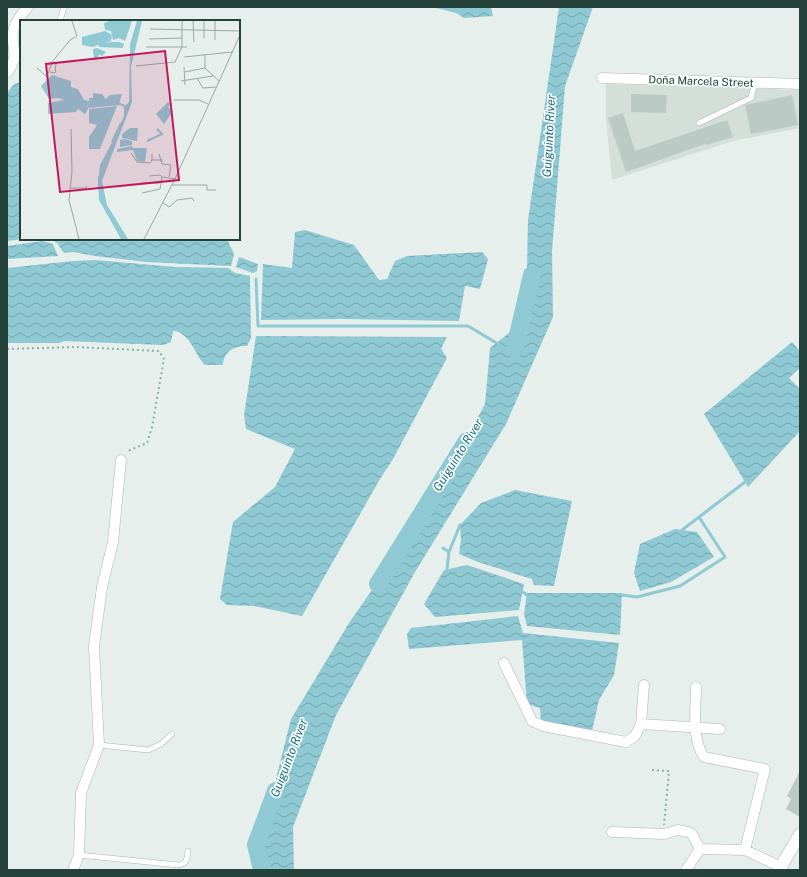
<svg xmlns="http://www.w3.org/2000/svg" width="807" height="877" font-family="'Public Sans',sans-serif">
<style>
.built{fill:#d4dfda}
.water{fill:url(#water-waves)}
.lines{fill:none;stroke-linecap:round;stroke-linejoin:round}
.stream{stroke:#8ec9d4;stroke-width:3}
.river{stroke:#8ec9d4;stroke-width:18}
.building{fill:#bbcac4}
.service-casing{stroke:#a8b8b2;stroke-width:6}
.minor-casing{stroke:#a8b8b2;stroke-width:11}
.secondary-casing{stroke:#a4bbb3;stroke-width:13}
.path{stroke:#86b3a5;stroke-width:2;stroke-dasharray:2 3;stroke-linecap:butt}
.service{stroke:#fff;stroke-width:5}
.minor{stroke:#fff;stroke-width:10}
.secondary{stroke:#fff;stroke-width:12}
.labels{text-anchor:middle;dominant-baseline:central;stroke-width:3.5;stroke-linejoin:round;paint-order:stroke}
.street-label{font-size:11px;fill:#24423a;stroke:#f7fbf9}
.water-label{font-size:12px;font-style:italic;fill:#1c6f80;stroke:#f7fbf9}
.inset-river{fill:none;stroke:#8ec9d4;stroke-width:2}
.inset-road{fill:none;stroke:#98aaa4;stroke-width:1}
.view{fill:#c2185b;fill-opacity:0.15;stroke:#c2185b;stroke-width:2}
.inset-edge{fill:none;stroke:#24423a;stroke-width:2}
</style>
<defs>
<pattern id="water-waves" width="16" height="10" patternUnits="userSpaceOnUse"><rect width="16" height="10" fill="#8ec9d4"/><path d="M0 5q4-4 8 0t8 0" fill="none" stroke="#74a5ad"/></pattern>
</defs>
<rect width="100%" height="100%" fill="#e6efeb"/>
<path class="built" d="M606,84L800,90V128L733,141L612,180L606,118Z"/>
<path class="water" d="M432,7H491L493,16L464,18L456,13Z
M559,7H593L565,86L552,251L553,317L506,424L415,572L336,715L293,827L294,870H257L260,843L291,719L349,623L431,505L485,404L490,348L526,319L528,220Z
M21,82V239H24L7,241V93L14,84Z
M305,230L354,245L379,280L387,279L395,261L407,256L482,252L488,259L480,289L465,286L459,321L342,319L261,320L263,264L292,268L295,232Z
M50,239H227L234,254L231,266L146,262L95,256L73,252L64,253L57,243Z
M42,241L53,244L58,256L7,259V246Z
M239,257L258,264L257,271L253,273L236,267Z
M95,260L175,267L228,268L235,273L250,276L251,338L247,346C235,345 223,352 223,365H205C195,355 189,331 173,331L171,342L163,345L64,341L60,343H7V268L73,261Z
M256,336L447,337L441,349L447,358L393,459L380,479L302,616L254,606L227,605L220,599L233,522L275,487L295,449L246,429L244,415Z
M792,342L800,351V368L789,378L800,389V431L748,487L704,414Z
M515,490L572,501L554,586L534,585L532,579L478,562L459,554L461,540L460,525L481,503Z
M675,529L697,532L714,557L671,582L640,591L634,573L640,544Z
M467,565L524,584L519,610L435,617L424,604L444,570Z
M527,593H622L620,635L527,626L524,614Z
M518,616L523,633L619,643L614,675L599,700L592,731L541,722L540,708L527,704L522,640L409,649L407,634L411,628Z"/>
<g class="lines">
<path class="stream" d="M256,279L258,326H468L500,345
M682,530L745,482
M443,548L449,552
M447,569L449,552L460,525
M523,592L527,595
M622,595L637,597L680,586L725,557L699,517"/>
<path class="river" d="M515,348L532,275
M378,584L467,441
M262,870L256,845L276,791"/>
</g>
<path class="building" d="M631,94L667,95L666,113L631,112Z
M792,95L798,125L751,134L745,105Z
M623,113L635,151L727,120L733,137L706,145L705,144L626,172L608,118Z
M800,771V817L786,809L791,799L787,796Z"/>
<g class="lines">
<g class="service-casing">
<path id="service" d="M60,21L64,7
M16,57L21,61
M699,123L751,98L755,83
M99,745L148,750L161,744L172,734
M79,855L178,865C187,864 187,859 188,851"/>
</g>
<g class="minor-casing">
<path id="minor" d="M7,73C23,51 7,46 15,25C18,19 23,12 28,7
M602,78L800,84
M504,663L532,721L543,726L626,742L635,736L641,724
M644,685L641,724L720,729
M696,687C696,709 691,738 704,757L765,769L745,850
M612,832L664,834L678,830L688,832L692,834L700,849
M73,870L79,855L81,793L99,745L94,646L102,587L113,542L121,460
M686,870L700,849L745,850L781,867"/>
</g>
<g class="secondary-casing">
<path id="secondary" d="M779,870L800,834"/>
</g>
<path class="path" d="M7,349L76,347L159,351L164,359L152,427L147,443L130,450L127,453
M652,770L669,771L664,825"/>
<use href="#service" class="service"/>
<use href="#minor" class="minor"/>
<use href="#secondary" class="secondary"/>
</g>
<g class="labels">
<g class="street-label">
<text transform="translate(701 81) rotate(2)">Doña Marcela Street</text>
</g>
<g class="water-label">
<text transform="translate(549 136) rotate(-87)">Guiguinto River</text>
<text transform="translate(458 455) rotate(-58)">Guiguinto River</text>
<text transform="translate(289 758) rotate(-69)">Guiguinto River</text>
</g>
</g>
<g transform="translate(20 20)">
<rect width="220" height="220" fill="#e6efeb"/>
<path d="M89,1H112L105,21L99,18L93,20L91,11L85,10L84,3ZM117,1H122L111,47L112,82L82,161L87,185L108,219H101L79,180L78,163L80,145L98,111L104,95V87L109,82L110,24ZM85,11L92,15L91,21L72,27L62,25V17ZM91,22H99L104,24L103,28L79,27V24ZM77,28L86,32L82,36L79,34L78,39L74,40L73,29ZM32,55L51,61V67L58,69L64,80H67L68,89L65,94L58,89L56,92L28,94V83L44,80L38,78L28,82L38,78L29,79L21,66ZM73,73L82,74L86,79L90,75L102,74L99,84L70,87L69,78H73ZM148,82L151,84L148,87L153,91L144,104L136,94ZM97,86L80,129H69V117L77,105L69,103V89ZM110,108H118L117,121L102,118V114ZM104,119L112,121V125L100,127V120ZM112,126L113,128H127L125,142L117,141L113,130L97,132V129Z" fill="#8ec9d4"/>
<path class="inset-river" d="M68,81L69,87L100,84L105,86M127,121L142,114L137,109M92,122L101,103M79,169V156"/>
<path class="inset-road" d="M173,1L174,22M195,1V20M130,9L220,11M184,18V1M129,19L162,18M126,27H167M164,37L212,32M116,46L155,42L162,27V1M164,47L165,65M17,48L27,57L32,42L50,20L57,16L52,1M185,48L199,61M185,48V34M30,52L35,53L36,43M165,52L185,48M177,58L183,68L196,67M161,61L193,56M154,80H179L188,84M51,109L52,151L49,180L59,219M111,133L117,142L130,143L132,140M132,134V140H143M139,134L142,144L151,145L149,157M129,156L140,155L142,157M122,163H140M152,165H187V170H196M51,168H66L67,166M122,173L140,169L142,157L155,159M143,183L149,187L157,180L172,178L174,181M124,219L155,159L220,15"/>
<path class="view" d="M145,31L159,160L40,172L26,44Z"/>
<rect width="220" height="220" class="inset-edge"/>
</g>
<rect width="807" height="877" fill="none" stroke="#24423a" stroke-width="16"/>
</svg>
